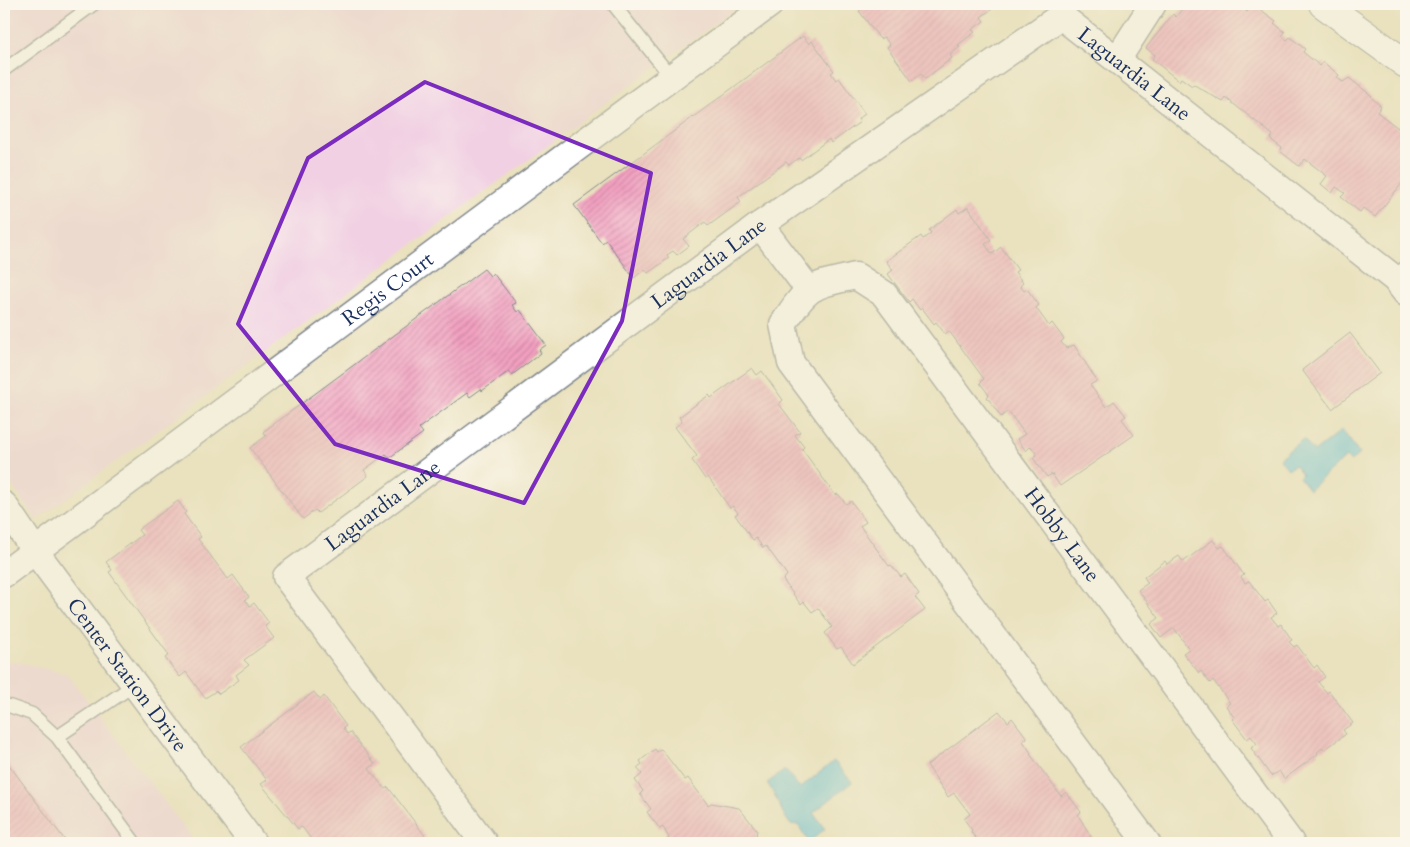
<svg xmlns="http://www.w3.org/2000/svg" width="1410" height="847" font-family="Cardo,serif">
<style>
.built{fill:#f1d0e3}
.water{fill:#60c0de;stroke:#3e789e}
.building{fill:url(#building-hatch)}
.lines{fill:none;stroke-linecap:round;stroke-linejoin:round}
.service-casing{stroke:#82888e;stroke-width:15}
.minor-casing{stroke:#82888e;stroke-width:29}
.tertiary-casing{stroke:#82888e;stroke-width:30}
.service{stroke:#fff;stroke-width:12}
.minor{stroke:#fff;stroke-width:26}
.tertiary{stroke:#fff;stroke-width:28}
.marked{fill:none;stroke:#7b2cbf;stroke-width:4;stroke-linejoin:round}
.labels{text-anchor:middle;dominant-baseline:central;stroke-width:4.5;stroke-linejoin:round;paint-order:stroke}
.street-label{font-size:21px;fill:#1b2f5e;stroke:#fbf7ec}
</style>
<defs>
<pattern id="building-hatch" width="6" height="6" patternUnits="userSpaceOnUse" patternTransform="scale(1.25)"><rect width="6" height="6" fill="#f3a0c0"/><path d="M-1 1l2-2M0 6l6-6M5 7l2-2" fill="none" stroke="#c4839f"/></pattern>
</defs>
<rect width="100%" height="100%" fill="#fbf7ec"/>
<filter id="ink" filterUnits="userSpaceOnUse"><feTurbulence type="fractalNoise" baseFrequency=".02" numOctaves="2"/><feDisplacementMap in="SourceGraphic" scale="10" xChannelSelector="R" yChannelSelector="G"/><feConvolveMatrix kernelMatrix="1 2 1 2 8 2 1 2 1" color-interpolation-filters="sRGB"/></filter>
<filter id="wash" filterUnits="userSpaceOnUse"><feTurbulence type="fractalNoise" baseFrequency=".0096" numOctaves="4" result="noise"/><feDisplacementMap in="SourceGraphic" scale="20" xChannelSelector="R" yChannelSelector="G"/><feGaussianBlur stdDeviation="1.12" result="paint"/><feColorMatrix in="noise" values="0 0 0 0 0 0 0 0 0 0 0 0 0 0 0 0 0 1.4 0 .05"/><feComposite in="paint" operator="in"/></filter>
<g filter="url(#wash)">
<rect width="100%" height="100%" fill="#eae1be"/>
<path class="built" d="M4,4H741L36,520L4,474Z
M15,661L67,674L196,843H4V662Z"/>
<path class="water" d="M1342,430L1360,454L1350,461L1346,457L1309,490L1299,477L1302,474L1295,465L1288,469L1279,458L1303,439L1314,452Z
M834,761L852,782L813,813L825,829L809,842L798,825L790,824C780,811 777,796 767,783L785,770L800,788Z"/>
<g id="blocks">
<path class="building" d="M858,4H999L981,17L984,21L972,30L975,32L958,45L960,47L950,55L952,58L925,79L921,74L912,81L887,47L890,45L884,37L880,39L859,11L862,9Z
M1181,4H1238L1247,12L1253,4L1276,21L1274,23L1285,32L1282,36L1287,40L1290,37L1305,49L1303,52L1320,66L1323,62L1339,75L1337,78L1343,82L1349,78L1372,96L1371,97L1381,106L1377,112L1398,128L1403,121L1406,123V181L1403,182L1375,217L1363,208L1360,212L1341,197L1345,193L1336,187L1332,193L1321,184L1327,176L1305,159L1299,166L1280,151L1282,148L1270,139L1273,135L1226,98L1223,102L1193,84L1192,86L1181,78L1179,81L1152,59L1155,55L1146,48L1173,14L1176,17L1182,9L1179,7Z
M803,36L809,44L812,41L834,71L831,73L836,80L839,78L865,114L858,119L860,122L831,143L829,139L801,160L799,158L789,165L786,162L738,197L741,202L708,226L705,222L683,239L689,246L677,255L673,251L667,255L669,258L648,273L645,269L634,278L606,240L602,243L574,205Z
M968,207L991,240L985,244L992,254L1001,247L1018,270L1015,272L1023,283L1020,286L1024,291L1027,289L1039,305L1036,308L1049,326L1052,323L1064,339L1061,342L1066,348L1074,345L1097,381L1090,385L1106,407L1114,401L1126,416L1122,419L1134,435L1060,486L1052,474L1047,477L1033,458L1037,455L1031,446L1026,451L1017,439L1025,434L1008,411L1001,417L987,397L989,395L980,383L984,379L949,331L945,334L936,322L934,324L922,308L920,310L912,299L909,302L888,274L893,270L886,261L921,236L923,239L931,233L929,230L957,209L959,213Z
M484,269L490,276L493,273L516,303L512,305L517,312L520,310L546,345L539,350L541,353L512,375L509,371L482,391L481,389L470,397L467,393L419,428L423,433L389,458L386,454L364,470L368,476L318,513L315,510L303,519L250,448L266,436L263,432Z
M1350,333L1380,373L1332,409L1302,370Z
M752,368L757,375L762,371L783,400L779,404L800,432L795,435L804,447L802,449L835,495L838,494L846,504L851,501L866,522L860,526L889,566L891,565L901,577L905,574L919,594L915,597L925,610L853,664L841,647L837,649L825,633L832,627L818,608L812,612L804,602L801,605L783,580L787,575L766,546L763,548L756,538L753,540L735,515L738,513L733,506L730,508L708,477L705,479L692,460L697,456L675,427L682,422L679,417L709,395L711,398Z
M178,501L186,512L184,514L201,537L198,539L228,579L233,575L249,597L245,600L250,606L254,603L269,623L265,626L274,638L244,660L249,665L236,675L239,680L219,694L216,691L205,698L186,672L180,677L165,658L169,655L109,572L112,570L106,562L142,535L138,530Z
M1213,540L1219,548L1223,546L1244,575L1241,577L1245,583L1249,581L1265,602L1268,600L1277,613L1271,617L1278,626L1281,624L1292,640L1289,642L1294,647L1297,645L1314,668L1317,665L1325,677L1318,682L1327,693L1329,691L1353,723L1343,730L1346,734L1324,750L1322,748L1317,752L1318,754L1284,779L1279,771L1271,776L1251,748L1257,744L1251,736L1247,739L1232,719L1234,717L1226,706L1230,703L1213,680L1210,683L1201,671L1199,673L1183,653L1189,649L1174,628L1161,638L1151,624L1159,618L1138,590L1148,583L1144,577L1165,561L1167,564L1179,556L1183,562Z
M314,692L320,700L324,696L346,726L343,728L347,734L350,732L375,764L369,769L385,789L388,787L426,837L421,840L424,843H314L302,827L298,829L261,784L267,780L241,747Z
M999,711L1008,722L1012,718L1027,738L1023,741L1031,753L1030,754L1061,796L1066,792L1081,812L1078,815L1095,843H980L971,832L972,830L964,819L970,814L954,793L948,797L927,765Z
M655,749L657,752L661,749L685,780L688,778L708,805L711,803L739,808L757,830L755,843H662L669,838L663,827L660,829L647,812L651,809L640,794L643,791L635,780L642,774L637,768L642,764L640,761Z
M4,758L67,843H4Z"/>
</g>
</g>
<g filter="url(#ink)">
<use href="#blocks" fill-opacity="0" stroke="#82888e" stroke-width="1"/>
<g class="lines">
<g class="service-casing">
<path id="service" d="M613,4L672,78
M4,70L94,4
M1395,279L1406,266
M4,707L9,706L32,714L57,737L135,843
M57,737L134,685"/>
</g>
<g class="minor-casing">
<g id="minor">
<path d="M1117,60L1153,4"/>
<path d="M760,225L809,290"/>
<path id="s1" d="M4,505L35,551L253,843"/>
<path id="s2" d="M4,574L770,4"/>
<path id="s3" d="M484,843L286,577L760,225L1061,16L1395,279L1406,293"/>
<path id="s4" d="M1147,843L791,363L783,324C809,284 811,286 856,276L884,294L1291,843"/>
</g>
</g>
<g class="tertiary-casing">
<path id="tertiary" d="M1323,4L1406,64"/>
</g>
<use href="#service" class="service"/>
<use href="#minor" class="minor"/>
<use href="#tertiary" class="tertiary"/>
</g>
</g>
<path d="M0 0H1410V847H0ZM425,82L651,173L622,321L524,503L335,444L238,324L308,158Z" fill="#eae1be" fill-opacity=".55" fill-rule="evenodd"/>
<path class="marked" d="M425,82L651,173L622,321L524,503L335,444L238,324L308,158Z"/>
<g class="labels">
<g class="street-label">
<text stroke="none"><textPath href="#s3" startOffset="1382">Laguardia Lane</textPath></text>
<text stroke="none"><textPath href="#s3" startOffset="858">Laguardia Lane</textPath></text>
<text stroke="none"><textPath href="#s2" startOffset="478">Regis Court</textPath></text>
<text stroke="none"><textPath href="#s3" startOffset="452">Laguardia Lane</textPath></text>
<text stroke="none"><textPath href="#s4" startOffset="1062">Hobby Lane</textPath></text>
<text stroke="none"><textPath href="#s1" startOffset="210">Center Station Drive</textPath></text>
</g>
</g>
<rect width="1410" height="847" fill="none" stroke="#fbf7ec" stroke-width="20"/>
</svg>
